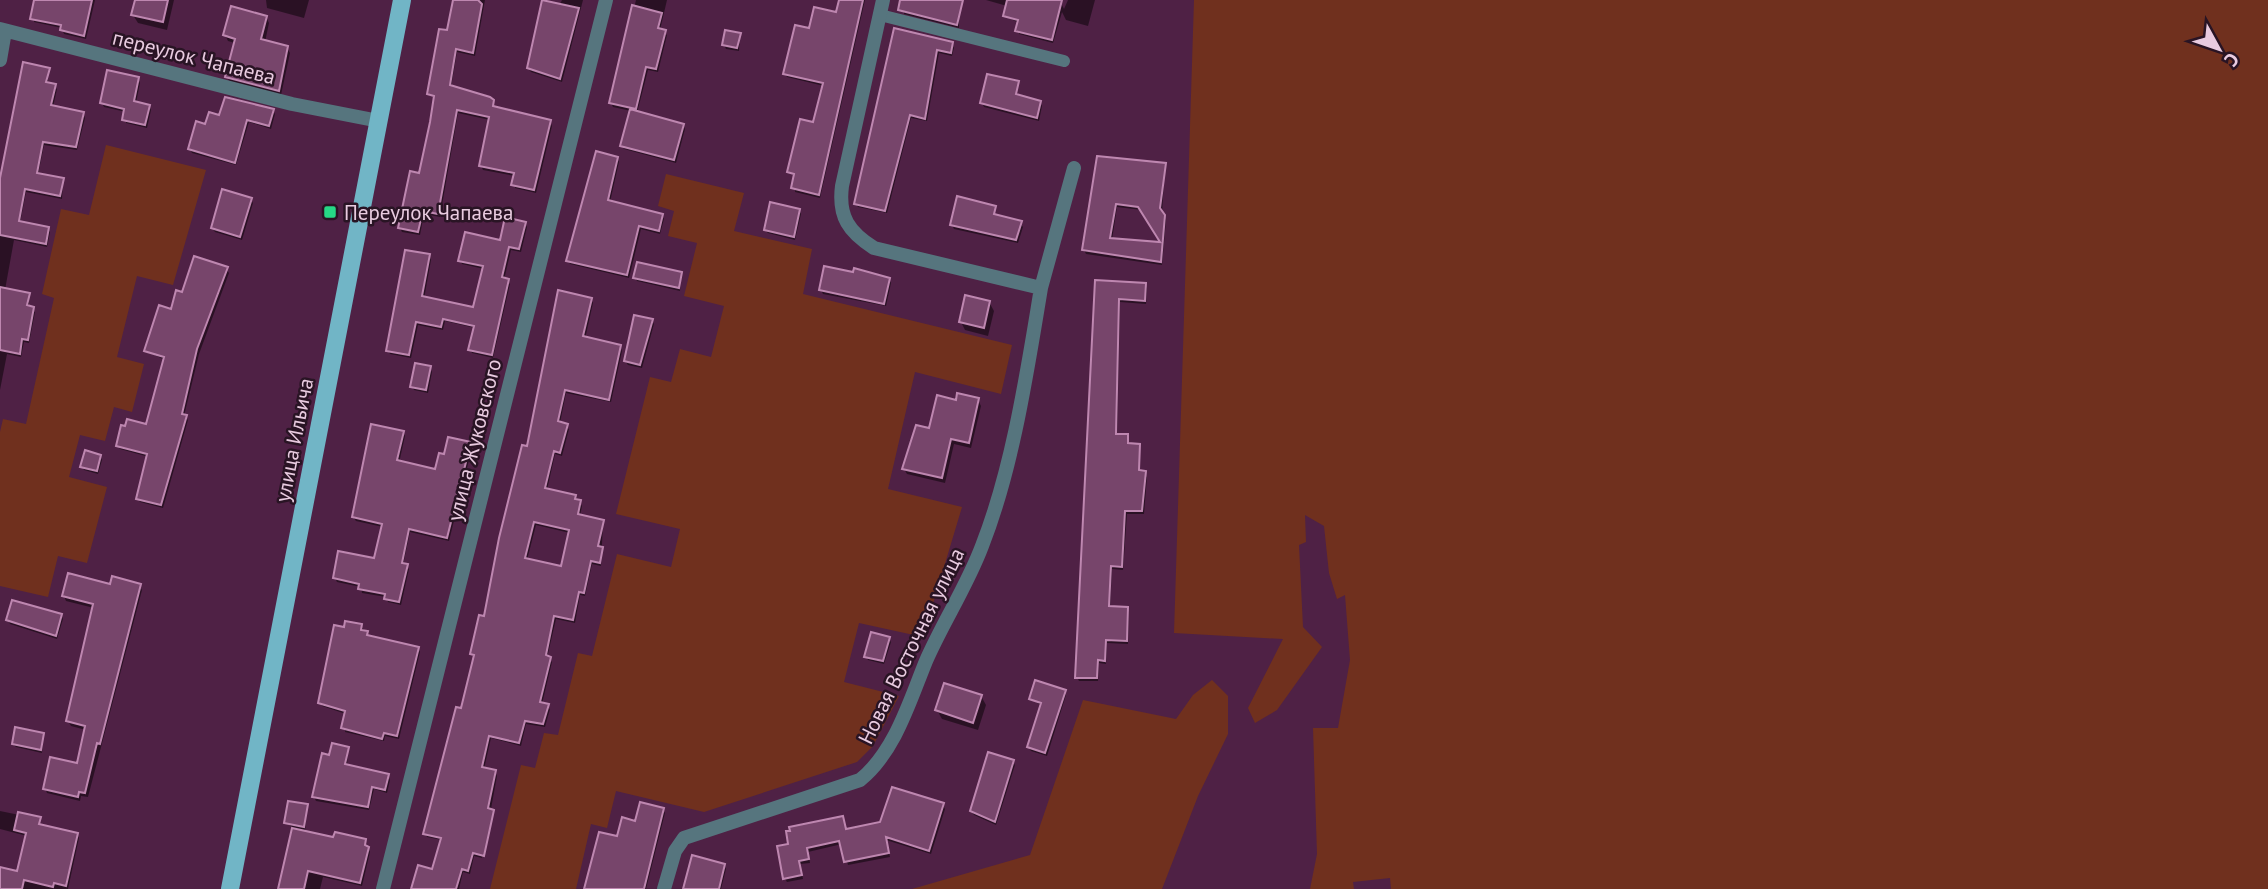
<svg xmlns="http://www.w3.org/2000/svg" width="2268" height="889" font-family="'PT Sans',sans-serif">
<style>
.green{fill:#70301e}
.shadow{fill:#0007;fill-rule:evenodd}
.building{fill:#77456b;stroke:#be87b0;stroke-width:2;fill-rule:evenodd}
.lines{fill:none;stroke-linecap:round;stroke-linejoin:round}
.lane{stroke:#56757e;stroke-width:12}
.street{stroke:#56757e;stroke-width:14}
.primary{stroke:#71b5c6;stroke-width:18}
.poi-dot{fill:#26d886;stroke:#291424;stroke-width:2.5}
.labels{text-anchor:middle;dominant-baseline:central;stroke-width:5;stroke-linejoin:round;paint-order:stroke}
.street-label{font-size:21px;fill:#e9cbe0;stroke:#291424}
.poi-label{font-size:21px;fill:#e9cbe0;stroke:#291424;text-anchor:start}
</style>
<rect width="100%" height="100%" fill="#4f2145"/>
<path class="green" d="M1194,0H2268V889H1391L1390,878L1353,882L1354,889H1310L1317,854L1313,728H1338L1350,660L1345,595L1337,599L1329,573L1324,526L1305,515L1306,542L1299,545L1303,627L1322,647L1277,710L1255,723L1248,708L1283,639L1174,633Z
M106,145L206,170L173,285L137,276L117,357L144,364L132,412L114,407L105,441L80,435L69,477L107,487L87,563L58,556L48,597L0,586V432L3,419L26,424L54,298L42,294L61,209L89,215Z
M666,174L744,193L734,231L812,249L803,294L1012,345L1001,394L915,372L888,489L962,507L923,637L859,623L844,682L899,696L873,746L857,762L704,812L616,791L607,828L591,824L576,889H490L521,765L535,768L544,733L558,735L578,653L592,656L617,554L671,567L680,529L616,514L650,377L671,382L680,349L711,357L724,306L684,296L697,243L668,236L674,211L658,206Z
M1212,680L1228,696V734L1198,796L1162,889H912L1030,855L1083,700L1176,719L1193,695Z"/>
<path class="shadow" d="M35,0H95L86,39L64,34L62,28L34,22Z
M137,0H174L167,30L138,23L133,15Z
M266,0H309L304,18L267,8Z
M455,0H485L475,56L457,52L451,87L493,101L494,108L550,122L552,126L536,193L515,188V176L483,170L481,166L490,120L458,113L440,217L424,214L420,235L402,232L400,228L420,175L436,98L429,94Z
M562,0H583L562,82L531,72L528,68Z
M636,0H667L660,30L667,35L658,72L648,70L637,113L683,125L685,129L676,163L624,149L622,146L631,111L613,107L611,103Z
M840,0H865L820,198L795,192V176L789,172L815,124L824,86L787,77L785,74L810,30L837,14Z
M904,0H938L959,13V28L904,14Z
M986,0H1048L1061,3L1064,9L1068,0H1095L1088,26L1066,20L1062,12L1053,43L1019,34V23L1005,16L1007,6Z
M266,17L269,23L265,42L287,48L290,53L281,95L230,82L227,77L235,43L228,41L225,35Z
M895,30L952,44L954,48L952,56L939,53L927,121L911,118L887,213L858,207L856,204Z
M740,34L739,51L726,49L724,45Z
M48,70V84L57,89L53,107L83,114L85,118L77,150L44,145L38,175L63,180L62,199L26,192L20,223L48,229L50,232L47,247L14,240L5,290L29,295V308L35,312L29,343L24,342L21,357L7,354L0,390V190Z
M138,79L140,83L136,103L149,106L151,110L147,128L126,123V112L104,107L102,103Z
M1017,83V96L1040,102L1042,106L1039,121L984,107L982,103Z
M273,111L275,114L271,129L249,122L236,165L192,153L190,149L207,126L221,117Z
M617,158L619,162L610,202L662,215L664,219L660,234L641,229L629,278L570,264L568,260Z
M1098,158L1165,164L1162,213L1166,220L1162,265L1086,254L1084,250ZM1117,207L1142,210L1163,244L1112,240Z
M251,200L253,203L242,240L215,232L212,228Z
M995,207V216L1020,223L1023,227L1018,243L954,229L952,225Z
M799,210L801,214L795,240L768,233L765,230Z
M525,224L527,227L521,252L511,250L504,280L510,284L493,358L472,353L470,349L475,328L445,321L443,330L418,325L411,358L390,354L388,350L429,256L431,260L424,299L475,309L484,269L462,264L460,260L501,242Z
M226,269L229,273L199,354L184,416L188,420L163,508L140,502L138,499L149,457L120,449L118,446L148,427L165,360L146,351L183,294Z
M681,274L680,291L637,281L635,277Z
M889,279L891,283L886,306L823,294L821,290Z
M1097,282L1145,285L1147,288L1146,304L1120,302L1117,436H1127L1129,445L1139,446L1140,472L1147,477L1144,514H1127L1123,570L1112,569L1110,608L1127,609L1129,612L1128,644L1107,643L1106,664L1099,663L1098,681H1079L1077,677Z
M591,299L593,303L585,339L620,347L622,351L611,402L566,393L560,423L569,429L562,456L555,454L547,490L575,496L582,506L580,516L603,522L601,566L592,564L585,596L580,595L575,623L556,619L547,658L552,662L542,704L550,709L545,727L526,724L521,746L491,738L484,769L495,772L497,776L482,858L474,856L470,874L463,872L459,889H413L433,871L442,840L427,837L425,833L463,710L474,657L471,653L485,618L529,448ZM536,525L570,533L563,568L527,560Z
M989,302L994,311L988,336L965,330L961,322Z
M652,321L654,324L642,368L628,365L625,361Z
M430,368L432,372L428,393L414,390L412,386Z
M978,400L981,406L971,448L954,444L945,483L907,474L904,469L931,430L957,402Z
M403,432L405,436L399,463L437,471L445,456L470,444L472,448L449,541L410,532L403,565L409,569L401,605L388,602L386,597L362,593L361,587L337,582L335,578L375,560L383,527L356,521L353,517Z
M100,456L102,460L98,474L84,470L82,466Z
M139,585L142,590L88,797L81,796L80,801L47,793L45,788L78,765L86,730L71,726L68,721L94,608L66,601L64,596L111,586Z
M61,615L63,619L57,639L10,624L8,620Z
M361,626L370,638L418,648L420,652L399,739L385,736L384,741L345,732L346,714L322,706L320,702L345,629Z
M888,638L891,642L884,664L868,660L866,656Z
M1064,692L1066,695L1047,756L1031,751L1028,747L1042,706L1031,699Z
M981,696L986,705L978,730L942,719L937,710Z
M43,735L42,753L16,747L13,744Z
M348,749L347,766L388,776L390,780L387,793L374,789L369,810L316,801L314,797L330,757Z
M1012,761L1015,765L996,825L974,815L971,811Z
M943,805L945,809L931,854L886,840L890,857L848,865L842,844L808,852L810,863L800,864L803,879L787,882L785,879L779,847L882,824Z
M307,806L305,833L335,839L365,841L370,852L362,886L323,877L320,889H280L294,828L286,823Z
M663,810L665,813L646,889H586L619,839L636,823Z
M0,811L39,819L41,826L77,834L79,838L68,889H0V876L18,873L27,836L0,829Z
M724,865L726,869L721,889H685Z"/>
<path class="building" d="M34,0H92L84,36L60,30L61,25L30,19Z
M135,0H168L163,22L131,15Z
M453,0H478L482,4L473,53L456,49L450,85L490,97L494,100L493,106L551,120L534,190L511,185L514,173L479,166L489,117L457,110L438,214L423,211L418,232L398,228L410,171L419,173L430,122L434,96L427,94L439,29L447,30Z
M542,0L579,8L560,79L527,68Z
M839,0H863L819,195L791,188L794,174L787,172L800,119L813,122L823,83L783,74L795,25L809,28L814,7L836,12Z
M900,0H963L957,25L898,10Z
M1007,0H1062L1052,40L1015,31L1018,20L1003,16Z
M632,5L662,13L658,28L666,30L656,69L646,67L636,109L609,103Z
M231,6L267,16L261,39L288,46L279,91L225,77L235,39L223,35Z
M894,28L953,42L951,53L937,50L925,119L910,115L885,211L854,204Z
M725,30L741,33L737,48L722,45Z
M23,62L50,68L46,82L56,84L51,105L84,112L76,147L43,142L37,173L64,178L60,196L25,189L19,221L49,227L46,244L0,235V178Z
M107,70L139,77L134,101L150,105L145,125L122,120L124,109L100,103Z
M987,74L1019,81L1016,94L1041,101L1037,118L980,103Z
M225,97L274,109L269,126L247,120L235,163L188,149L196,121L205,124L209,112L219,115Z
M630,109L684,124L674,160L620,146Z
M596,151L618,157L608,200L663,214L659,231L639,226L627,275L566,261Z
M1097,156L1166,163L1160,208L1165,215L1161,262L1082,250ZM1116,204L1138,207L1160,242L1110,238Z
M222,189L252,198L240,237L211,228Z
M957,196L996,206L994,214L1022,221L1016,240L950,225Z
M770,202L800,209L794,237L764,230Z
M505,217L526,222L519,249L509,247L502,277L509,279L492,355L468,350L474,326L443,319L441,327L416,322L409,355L386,351L405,250L430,254L422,296L473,307L483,266L458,261L465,232L500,240Z
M194,256L228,267L197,349L182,414L187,415L161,505L136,499L147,454L116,446L121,425L125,426L127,419L146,424L164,357L144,351L159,305L171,309L176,290L182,292Z
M637,262L682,272L679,288L633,278Z
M824,266L853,272L854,268L890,278L884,304L819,290Z
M1095,280L1146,283L1145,301L1119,299L1116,434H1128V443L1140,444L1139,470L1146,471L1142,511H1125L1122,567L1111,566L1109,606L1128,607L1127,641L1106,640L1105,661L1098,660L1097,678H1075Z
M0,287L30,293L27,305L34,307L28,340L22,339L20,354L0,350Z
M558,290L592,298L583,336L621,345L609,400L565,390L558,421L568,424L560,453L554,451L545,488L576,495L575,499L581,500L578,514L604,520L598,546L603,547L600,563L591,561L584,593L579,592L573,620L554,616L546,655L551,657L540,702L549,704L543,724L525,721L519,743L489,736L482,767L496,770L488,808L494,810L484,856L473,853L468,871L462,869L456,889H411L418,865L432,869L441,838L423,834L456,707L461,708L474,655L470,654L479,615L484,616L499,538L522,445L527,446ZM534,522L569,530L561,566L525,558Z
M965,295L990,301L984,328L959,322Z
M634,315L653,319L640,365L624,361Z
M415,363L431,366L426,390L410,387Z
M957,393L979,398L969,443L951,439L942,478L902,469L916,425L929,428L937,395L956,400Z
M371,424L404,431L397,460L435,469L439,453L444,454L448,437L471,442L447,538L409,529L402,563L408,564L399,602L384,599L385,594L358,589L359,584L333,578L338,551L374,558L382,524L352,517Z
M85,450L101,455L97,471L80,467Z
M68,573L110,584L112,576L141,584L100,744L97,743L85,793L79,792L78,797L43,789L50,757L77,763L85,726L66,721L93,604L62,596Z
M12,600L62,614L56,636L6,620Z
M345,621L362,624L361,630L368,631L367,635L419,647L397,736L384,733L382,739L341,728L345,711L318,703L334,625L344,627Z
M871,632L890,637L883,661L864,657Z
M1035,680L1066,690L1045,753L1027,747L1041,703L1029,699Z
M944,683L982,695L973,723L935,710Z
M15,727L44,733L41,750L12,744Z
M332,743L349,747L345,764L389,774L385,790L372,787L368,807L312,797L322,753L329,755Z
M988,752L1014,760L995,822L970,811Z
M892,787L944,803L929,851L886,837L889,853L844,862L839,841L807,848L809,859L799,861L802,875L783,879L777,846L788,844L786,831H790L789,827L843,816L846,829L880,822Z
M288,801L308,804L304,827L284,823Z
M640,802L664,808L644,889H584L599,832L617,836L622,817L635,821Z
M18,812L41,817L39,824L78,833L66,886L54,883L53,887L24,880L22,889H0V867L17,871L26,833L14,830Z
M292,828L333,837L335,832L366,839L365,845L369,847L360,883L308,871L304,889H278Z
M692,855L725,864L719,889H683Z"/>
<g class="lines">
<path class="lane" d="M880,15L1064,61"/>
<path class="street" d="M0,29L292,104L379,121
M0,60L5,31
M1041,288L1074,168
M383,889L606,0
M664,889L675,851L684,838L860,780C895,752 910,700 926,661C943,622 967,586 982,546C1013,467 1027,372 1041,288L874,248C849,232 838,217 842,186L883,0"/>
<path class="primary" d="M230,889L402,0"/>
</g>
<rect class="poi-dot" x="323" y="205" width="14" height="14" rx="3.5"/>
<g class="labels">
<g class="street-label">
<text transform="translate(194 57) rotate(14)">переулок Чапаева</text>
<text transform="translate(294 440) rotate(-79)">улица Ильича</text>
<text transform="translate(474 440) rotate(-76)">улица Жуковского</text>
<text transform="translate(911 646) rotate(-64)">Новая Восточная улица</text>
</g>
<g class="poi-label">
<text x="344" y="212">Переулок Чапаева</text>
</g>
</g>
<g transform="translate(2219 49) rotate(130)" stroke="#291424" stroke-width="5" paint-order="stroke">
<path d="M0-5L12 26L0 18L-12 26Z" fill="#e9cbe0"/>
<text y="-10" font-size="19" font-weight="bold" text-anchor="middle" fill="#e9cbe0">С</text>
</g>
</svg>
